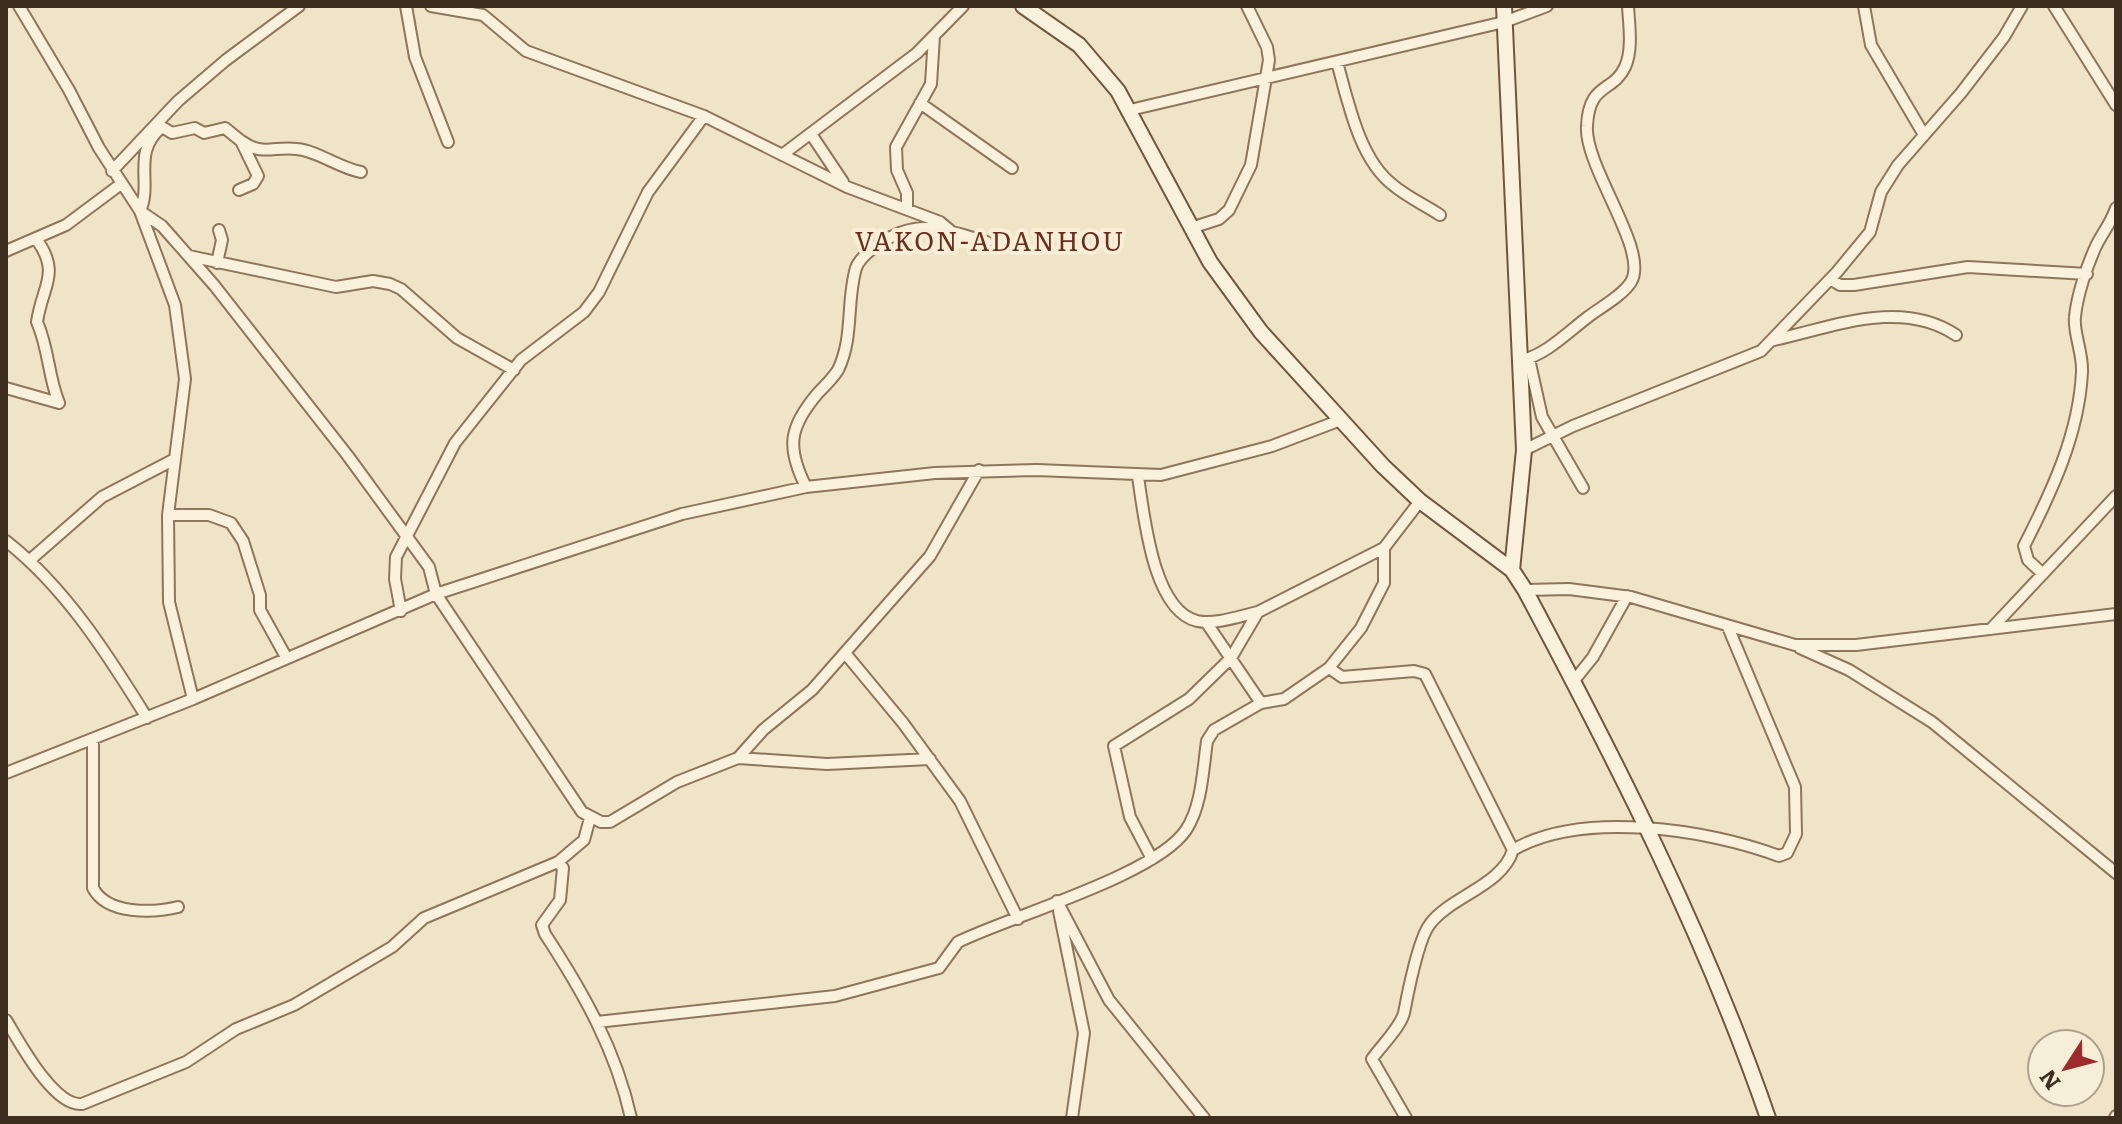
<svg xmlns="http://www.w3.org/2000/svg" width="2122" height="1124" font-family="Literata,serif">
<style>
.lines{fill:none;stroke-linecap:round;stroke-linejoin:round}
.street-casing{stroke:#8d765c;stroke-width:14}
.secondary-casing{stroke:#6f573f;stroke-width:18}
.street{stroke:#faf1dc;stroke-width:10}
.secondary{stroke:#faf1dc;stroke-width:14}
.labels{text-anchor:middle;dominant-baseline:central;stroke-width:8;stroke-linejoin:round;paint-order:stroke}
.quarter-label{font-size:26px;letter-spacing:2px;fill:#6b2e1e;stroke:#f7eed8}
</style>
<rect width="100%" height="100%" fill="#f0e4c8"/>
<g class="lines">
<g class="street-casing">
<path id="street" d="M19,6L69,90L99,148L140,211L175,305L185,379L168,515L169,602L193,699
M406,6L415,57L448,142
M431,6L483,15L526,51L704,116L847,187L940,222L952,232
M1864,6L1871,45L1924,135
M2054,6L2116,105
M1337,62C1348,101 1359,159 1393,185C1407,197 1425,205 1440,215
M920,103L1012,168
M1130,110L1504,22L1547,6
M811,134L843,182
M243,142C262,156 275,146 297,149C318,151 339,168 361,172
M782,155L917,53L963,6
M112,171L178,101L226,60L299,6
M239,190L253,184L258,176L241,141L225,128L204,133L195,128L172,133L162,127C131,152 153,183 140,211L162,226L214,285L348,456L429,567L436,594L582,812L601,822H610L677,782L738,758L763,730L812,690L930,556L979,470
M907,209V193L897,170L896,147L931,84L934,36
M1191,228L1219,219L1229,210L1251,165L1269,60L1267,47L1247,6
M37,240C61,274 42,286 37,322C49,349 48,376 59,403
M6,251L66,225L121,184
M189,256L336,287L373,281L390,284L401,289L457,338L514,370
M217,263L222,240L219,230
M1830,279L1840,285H1854L1968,267L2087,274
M1774,340C1833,327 1901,298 1956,335
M1529,359L1542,417L1583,488
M1521,360C1545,356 1569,331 1588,317C1601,307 1622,296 1631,282C1650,251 1584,167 1587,126C1589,82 1613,93 1625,67C1633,50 1629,24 1628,6
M6,388L59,403
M1524,450L1573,426L1761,351L1837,272L1870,232L1881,192L1898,165L1961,93L2004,37L2022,6
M1138,477C1144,513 1152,610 1197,621C1215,625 1240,616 1258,612
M806,487C786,447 789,427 818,393C825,386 833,378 838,370C854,337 846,302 856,268C859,259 869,251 877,245C919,217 941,229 987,242
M168,515H209L231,523L243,541L260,595V610L286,657
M6,541C65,587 108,655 147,718
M30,560L102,497L173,460
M2043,574L2028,560L2024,546C2052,491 2079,434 2082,372C2083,353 2073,332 2075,317C2077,295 2087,266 2096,246C2103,232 2111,223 2116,208
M1525,590L1569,589L1631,597L1795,645H1856L2116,614
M401,611L395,579L396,557L455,443L521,360L584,312L599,292L648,192L704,116
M1206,622L1261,703
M1991,629L2116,496
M1800,648L1849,670L1932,722L2116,873
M845,653L903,723L960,801L1018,919
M1329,668L1342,677L1414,671L1425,674L1513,850C1502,886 1451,896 1430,924C1418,939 1408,992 1404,1013C1400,1028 1381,1046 1372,1059L1406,1118
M1573,682L1593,657L1627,596
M93,739V888C107,915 153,913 178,907
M738,758L827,764L930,759
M6,773L193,699L436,594L682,514L806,487L935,473L1037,470L1161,475L1272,446L1338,421
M1513,850C1581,810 1708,829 1779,856L1787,853L1796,834L1795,787L1728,627
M1152,859L1130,817L1114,746L1189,699L1231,658L1258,612L1384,548
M558,862L584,840L590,818
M1057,901L1109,1000L1204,1118
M1059,911L1084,1033L1072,1118
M6,1020C20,1043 54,1107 82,1104L186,1062L236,1029L294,1005L392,947L424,918L558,862L563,868L560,900L542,925L545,934C583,992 616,1050 631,1118
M597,1022L835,996L939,968L958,942C1011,916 1156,875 1186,830C1202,806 1203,769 1207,741L1214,730L1261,703L1284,699L1329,668L1361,628L1384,583V548L1420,501
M2115,1118L2116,1116"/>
</g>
<g class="secondary-casing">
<path id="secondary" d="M1023,6L1079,45L1118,91L1210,262L1261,332L1383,466L1420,501L1512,570L1525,590C1616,761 1705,935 1768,1118
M1504,6L1524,450L1512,570"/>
</g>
<use href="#street" class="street"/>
<use href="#secondary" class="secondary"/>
</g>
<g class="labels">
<g class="quarter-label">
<text x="990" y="239">VAKON-ADANHOU</text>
</g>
</g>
<rect width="2122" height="1124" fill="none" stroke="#3d2e20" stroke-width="16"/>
<g transform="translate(2066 1068) rotate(234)"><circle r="38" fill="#f7eed8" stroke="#ada18e" stroke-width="2"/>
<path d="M0-6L14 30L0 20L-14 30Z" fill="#9e2a2b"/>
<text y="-12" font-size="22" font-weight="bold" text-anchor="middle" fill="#3d2e20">N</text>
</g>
</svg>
